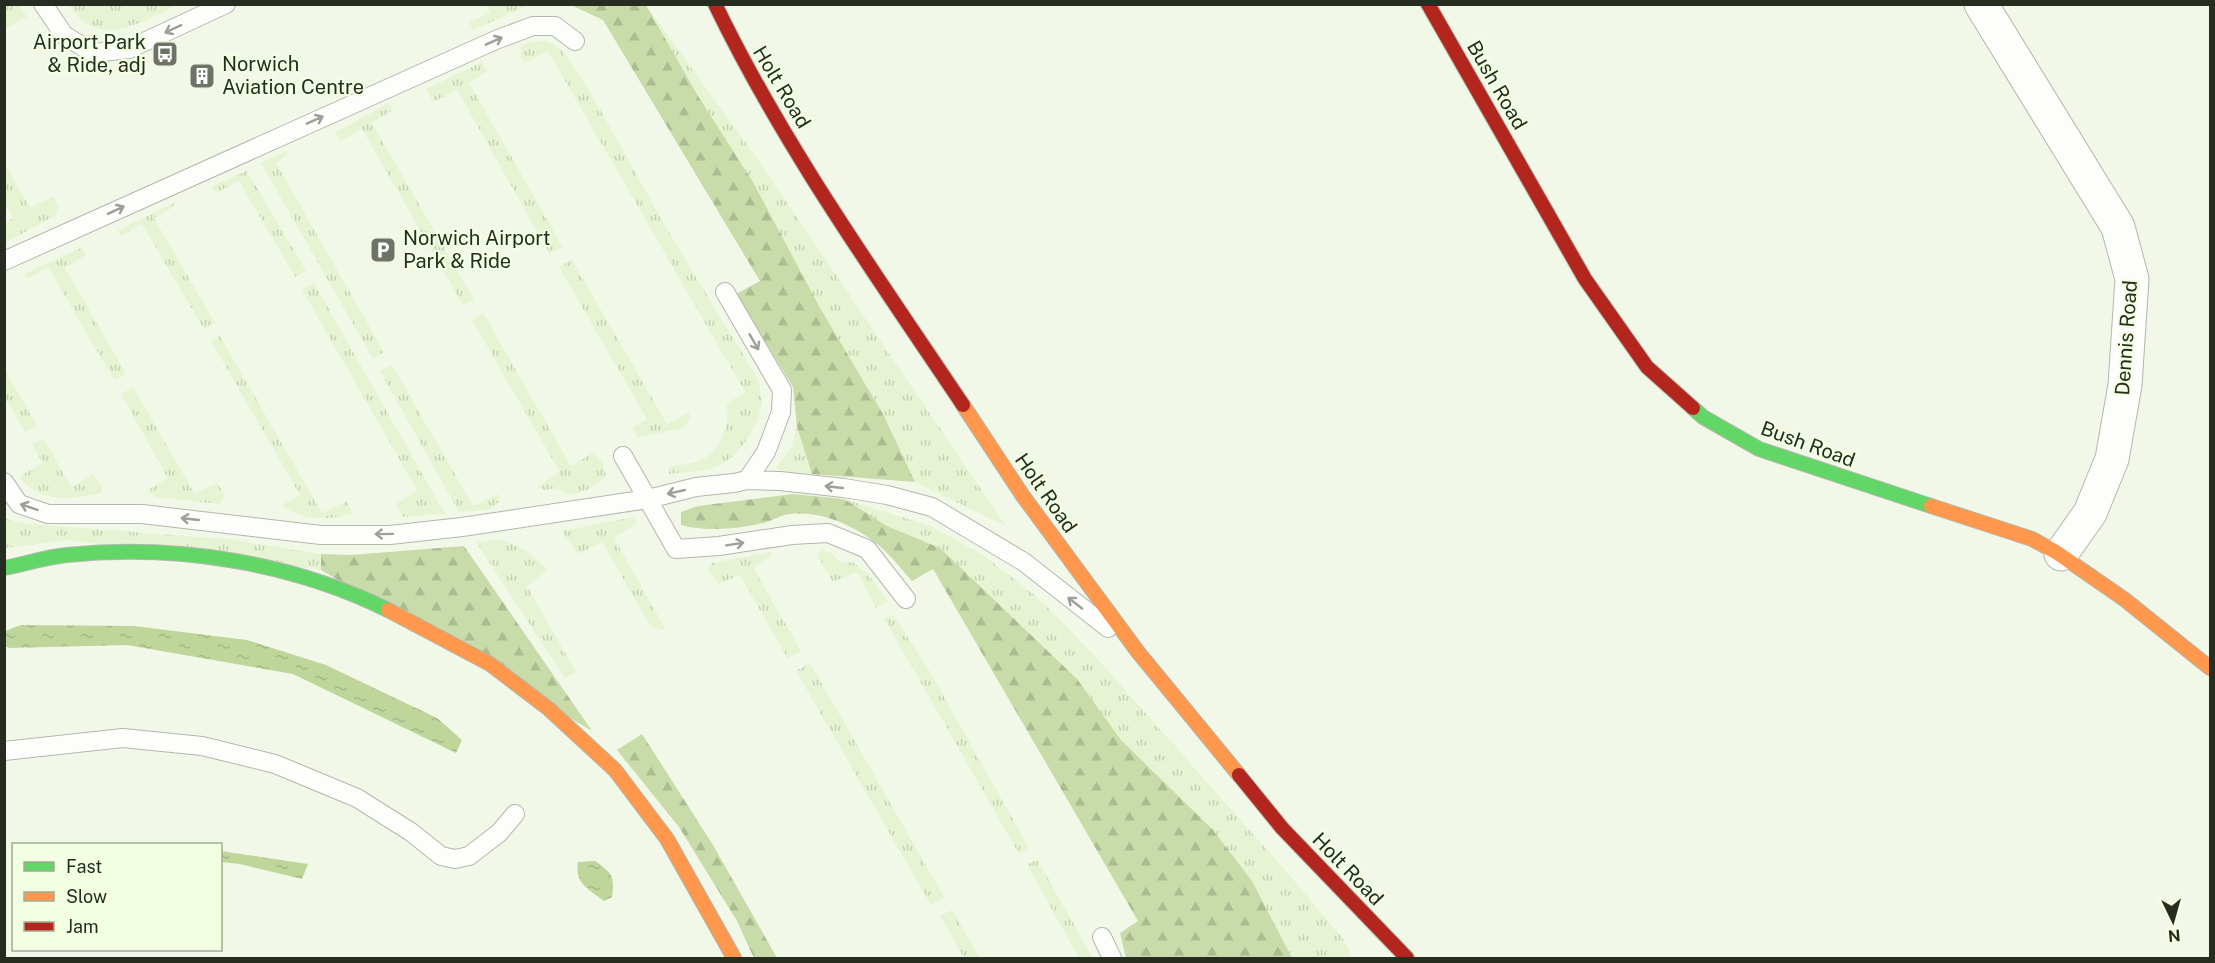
<svg xmlns="http://www.w3.org/2000/svg" width="2215" height="963" font-family="'Public Sans',sans-serif">
<style>
.grass{fill:url(#grass-tufts)}
.forest{fill:url(#forest-firs)}
.water{fill:url(#water-ripples)}
.lines{fill:none;stroke-linecap:round;stroke-linejoin:round}
.lane-casing{stroke:#b2b8ac;stroke-width:20}
.street-casing{stroke:#b2b8ac;stroke-width:35}
.fast-casing{stroke:#b2b8ac;stroke-width:16}
.slow-casing{stroke:#b2b8ac;stroke-width:16}
.jam-casing{stroke:#b2b8ac;stroke-width:16}
.lane{stroke:#fdfefc;stroke-width:18}
.street{stroke:#fdfefc;stroke-width:33}
.fast{stroke:#63d668;stroke-width:14}
.slow{stroke:#ff974d;stroke-width:14}
.jam{stroke:#b3261e;stroke-width:14}
.oneway{stroke:#9da099}
.labels{text-anchor:middle;dominant-baseline:central;stroke-width:4.5;stroke-linejoin:round;paint-order:stroke}
.poi-label{font-size:20px;fill:#272c21;stroke:#f2ffe1;text-anchor:start}
.street-label{font-size:20px;fill:#272c21;stroke:#f2ffe1}
</style>
<defs>
<pattern id="grass-tufts" width="24" height="20" patternUnits="userSpaceOnUse" patternTransform="scale(1.5)"><rect width="24" height="20" fill="#e6f4d3"/><path d="M3 7l-1-3M5 7V3M7 7l1-3M15 17l-1-3M17 17v-4M19 17l1-3" fill="none" stroke="#c5d1b5"/></pattern>
<pattern id="forest-firs" width="22" height="20" patternUnits="userSpaceOnUse" patternTransform="scale(1.5)"><rect width="22" height="20" fill="#c8dba9"/><path d="M5 1l3.5 6h-7zM16 11l3.5 6h-7z" fill="#acbc91"/></pattern>
<pattern id="water-ripples" width="26" height="14" patternUnits="userSpaceOnUse" patternTransform="scale(1.5)"><rect width="26" height="14" fill="#bfd69b"/><path d="M2 4q2-2 4 0t4 0M15 11q2-2 4 0t4 0" fill="none" stroke="#a4b885"/></pattern>
</defs>
<rect width="100%" height="100%" fill="#f1f8e8"/>
<path class="grass" d="M5,4L19,5L27,17L5,29Z
M69,5H177C142,22 97,51 69,5Z
M486,5H529L473,30L469,22L490,13Z
M646,5L756,157L1006,526L915,482L884,416L819,306L753,182L698,96Z
M547,41L562,50L588,88L668,231L758,379C759,387 763,398 761,406C758,427 739,456 720,465C705,472 685,472 669,474V467C679,465 692,464 701,460C720,452 732,423 726,404L745,392L548,51L526,62L521,59V46L533,42Z
M482,62L487,71L469,83L563,247L550,254L457,90L433,102L426,89Z
M389,103L393,110L372,123L474,300L463,305L362,129L340,141L334,133Z
M286,151L289,154L276,163L384,352L373,359L261,163Z
M4,162L30,208L54,196L58,207L56,215L7,242L5,241V223L13,218L5,203Z
M247,171L306,271L295,277L239,181L216,193L212,186Z
M174,203L175,206L154,218L215,323L204,329L142,224L121,236L118,230Z
M81,248L86,255L65,268L126,374L114,380L48,267L27,279L24,274Z
M572,260L667,424L689,412L690,419L685,427L637,438L632,428L647,419L559,267Z
M314,283L445,514L403,517L396,504L417,490L302,290Z
M483,313L571,466L593,453L602,462L606,475C593,489 572,501 556,488L545,490L537,487L560,472L472,320Z
M220,336L322,513L347,501L353,514C330,520 301,522 282,505L300,495L211,341Z
M392,365L473,506L498,494L500,501L488,510L459,512L380,371Z
M5,370L37,426L25,432L5,397Z
M133,387L194,493L217,483L225,496L219,504L155,497L148,490L168,478L121,394Z
M797,427L812,474L794,473L775,468L791,449Z
M44,439L71,487L93,475L103,486L101,493C70,499 44,504 21,479L23,474L43,463L32,444Z
M844,499L931,526L983,555L1037,597L1094,655L1291,877L1344,940L1352,958H1292L1252,881L1211,829L1121,740L1077,679L940,548L887,526Z
M4,516L7,519L27,524L226,539L321,554V570L67,540L5,548Z
M634,517L637,523L614,538L666,630L651,627L602,542L578,554L562,531Z
M501,539L527,551L548,570L527,586L576,672L565,678L476,542Z
M822,550L830,552L841,563L853,562L868,574L888,601L876,608L857,572L833,582L817,555Z
M771,552V556L753,567L801,651L788,659L740,575L718,584L708,569L712,563Z
M893,615L929,670L1029,848L1019,854L884,618Z
M810,663L944,897L931,905L796,671Z
M1037,859L1093,958H1079L1027,865Z
M952,910L980,958H964L940,916Z"/>
<path class="forest" d="M571,5H646L698,96L753,182L819,306L884,416L915,482L812,474L797,427L793,387L736,294L760,281L603,20Z
M793,494L844,499L887,526L940,548L1077,679L1121,740L1212,829L1252,881L1292,958H1126L1120,933L1138,921L933,569L912,581C902,570 892,557 881,547C856,526 822,510 789,514C781,515 774,520 767,522C743,529 705,532 681,525V512L698,506Z
M464,546L592,731L321,570V554L351,555Z
M642,734L713,845L777,958H754L737,921L679,827L617,750Z"/>
<path class="water" d="M21,625L134,626L247,640L326,665L437,718L462,740L456,753L293,674L127,645L9,648L5,646V631Z
M221,851L308,864L302,879L240,864L221,862Z
M595,861C612,873 615,876 612,897L604,901C589,889 574,884 578,862Z"/>
<g class="lines">
<g class="lane-casing">
<path id="lane" d="M43,4L64,35L93,53L129,49L226,4
M4,261L498,39L533,26H555L575,41
M725,292L782,390L781,412L766,452L747,480
M623,456L676,549L719,546L792,535L828,533L867,549L906,599
M4,482L19,504L48,514H142L321,535H390L462,527L648,499L696,487L734,483L747,480L780,481L844,488L887,495L932,507L1024,562L1108,628
M4,751L123,738L202,746L275,764L357,798L411,832L441,856L455,859L469,856L499,833L515,814
M1102,937L1112,958"/>
</g>
<g class="street-casing">
<path id="street" d="M1981,4L2118,227L2132,279L2125,385L2112,459L2090,513L2061,554"/>
</g>
<g class="fast-casing">
<path id="fast" d="M1693,408L1703,417L1759,449L1931,506
M4,568C25,564 46,557 67,555C175,544 291,562 388,610"/>
</g>
<g class="slow-casing">
<path id="slow" d="M963,405L1023,496L1138,652L1239,775
M1931,506L2032,539L2056,552L2124,599L2210,668
M388,610L490,664L549,709L615,770L667,839L734,958"/>
</g>
<g class="jam-casing">
<path id="jam" d="M715,4C783,145 876,275 963,405
M1428,4L1585,279L1647,367L1693,408
M1239,775L1282,828L1407,958"/>
</g>
<use href="#lane" class="lane"/>
<use href="#street" class="street"/>
<use href="#fast" class="fast"/>
<use href="#slow" class="slow"/>
<use href="#jam" class="jam"/>
</g>
<defs><path id="oneway-shaft" d="M-6 0H5M1.5-3L5.5 0L1.5 3" fill="none" stroke-width="1.6" stroke-linecap="round" stroke-linejoin="round" transform="scale(1.5)"/></defs>
<g class="oneway">
<use href="#oneway-shaft" transform="translate(173 29) rotate(155)"/>
<use href="#oneway-shaft" transform="translate(494 41) rotate(-24)"/>
<use href="#oneway-shaft" transform="translate(315 120) rotate(-24)"/>
<use href="#oneway-shaft" transform="translate(116 210) rotate(-25)"/>
<use href="#oneway-shaft" transform="translate(754 342) rotate(60)"/>
<use href="#oneway-shaft" transform="translate(834 487) rotate(-174)"/>
<use href="#oneway-shaft" transform="translate(676 492) rotate(167)"/>
<use href="#oneway-shaft" transform="translate(29 507) rotate(-161)"/>
<use href="#oneway-shaft" transform="translate(190 519) rotate(-174)"/>
<use href="#oneway-shaft" transform="translate(384 534) rotate(179)"/>
<use href="#oneway-shaft" transform="translate(735 544) rotate(-9)"/>
<use href="#oneway-shaft" transform="translate(1075 603) rotate(-142)"/>
</g>
<defs>
<g id="bus-square" transform="scale(1.35)"><rect x="-9" y="-9" width="18" height="18" rx="4" fill="#6e7367" stroke="#f2ffe1"/><path d="M-5-6H5V4H4V6H2V4H-2V6H-4V4H-5ZM-3.5-4V0h7V-4ZM-3.5 1.2v1.5H-2V1.2ZM2 1.2v1.5H3.5V1.2Z" fill="#fff"/></g>
<g id="building-square" transform="scale(1.35)"><rect x="-9" y="-9" width="18" height="18" rx="4" fill="#6e7367" stroke="#f2ffe1"/><path d="M-4-6H4V6H1V3H-1V6H-4ZM-2.5-4.3h1.7v1.8h-1.7ZM.8-4.3h1.7v1.8H.8ZM-2.5-1h1.7V.8h-1.7ZM.8-1h1.7V.8H.8Z" fill="#fff"/></g>
<g id="parking-square" transform="scale(1.35)"><rect x="-9" y="-9" width="18" height="18" rx="4" fill="#6e7367" stroke="#f2ffe1"/><path d="M-3.5-5.5H1a3.5 3.5 0 0 1 0 7H-1V5.5H-3.5ZM-1-3.4V-.6H.8a1.4 1.4 0 0 0 0-2.8Z" fill="#fff"/></g>
</defs>
<g fill-rule="evenodd">
<use href="#bus-square" x="165" y="54"/>
<use href="#building-square" x="202" y="76"/>
<use href="#parking-square" x="383" y="250"/>
</g>
<g class="labels">
<g class="poi-label">
<text x="146" y="42" text-anchor="end">Airport Park<tspan x="146" dy="23">&amp; Ride, adj</tspan></text>
<text x="222" y="64">Norwich<tspan x="222" dy="23">Aviation Centre</tspan></text>
<text x="403" y="238">Norwich Airport<tspan x="403" dy="23">Park &amp; Ride</tspan></text>
</g>
<g class="street-label">
<text transform="translate(1497 85) rotate(60)">Bush Road</text>
<text transform="translate(782 87) rotate(59)">Holt Road</text>
<text transform="translate(2126 338) rotate(-86)">Dennis Road</text>
<text transform="translate(1808 444) rotate(20)">Bush Road</text>
<text transform="translate(1046 493) rotate(55)">Holt Road</text>
<text transform="translate(1348 869) rotate(46)">Holt Road</text>
</g>
</g>
<rect width="2215" height="963" fill="none" stroke="#272c21" stroke-width="12"/>
<rect x="12" y="843" width="210" height="108" fill="#f2ffe1" stroke="#a1ab94" stroke-width="1.5"/>
<rect x="24" y="862" width="30" height="9" fill="#63d668" stroke="#a1ab94" stroke-width="1.5"/>
<text x="66" y="873" font-size="18" fill="#272c21">Fast</text>
<rect x="24" y="892" width="30" height="9" fill="#ff974d" stroke="#a1ab94" stroke-width="1.5"/>
<text x="66" y="903" font-size="18" fill="#272c21">Slow</text>
<rect x="24" y="922" width="30" height="9" fill="#b3261e" stroke="#a1ab94" stroke-width="1.5"/>
<text x="66" y="933" font-size="18" fill="#272c21">Jam</text>
<g transform="translate(2173 921) rotate(175)" stroke="#f2ffe1" stroke-width="4.5" paint-order="stroke">
<path d="M0-4.5L10 22L0 15L-10 22Z" fill="#272c21"/>
<text y="-9" font-size="16" font-weight="bold" text-anchor="middle" fill="#272c21">N</text>
</g>
</svg>
